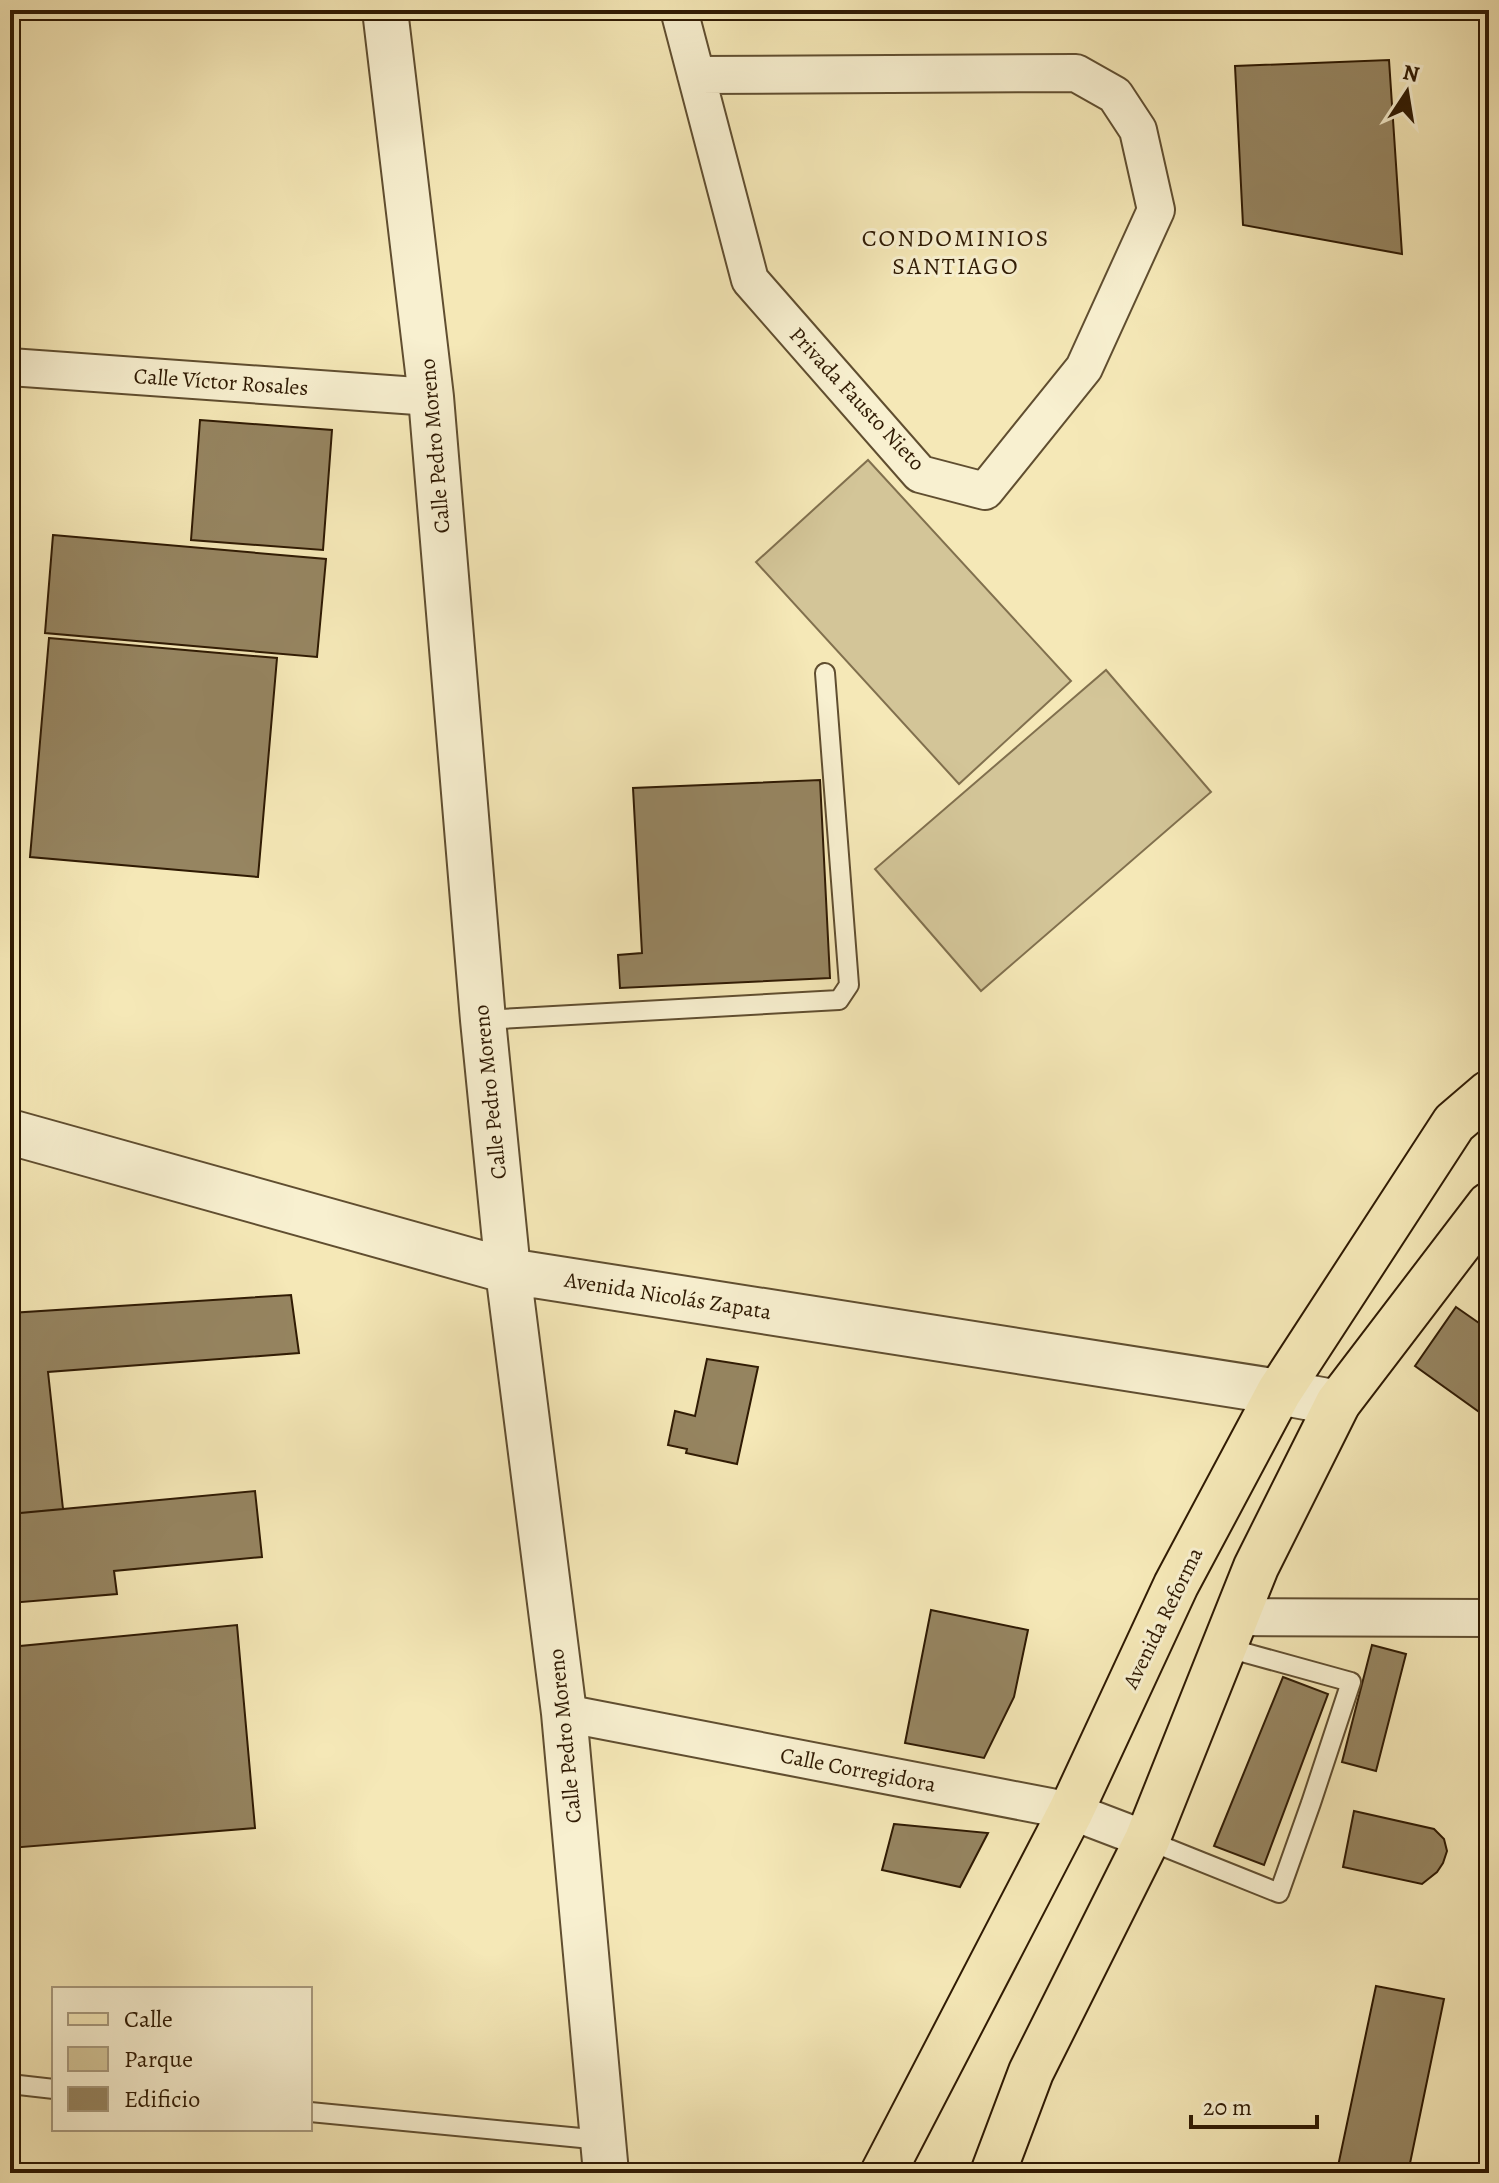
<svg xmlns="http://www.w3.org/2000/svg" width="1499" height="2183" font-family="Alegreya,serif">
<style>
.green{fill:#d3c598;stroke:#81704e;stroke-width:2}
.building{fill:#968561;stroke:#2f1a03;stroke-width:2}
.lines{fill:none;stroke-linecap:round;stroke-linejoin:round}
.service-casing{stroke:#604e30;stroke-width:22}
.minor-casing{stroke:#604e30;stroke-width:40}
.tertiary-casing{stroke:#604e30;stroke-width:48}
.primary-casing{stroke:#2f1a03;stroke-width:48}
.service{stroke:#f8f0d0;stroke-width:18}
.minor{stroke:#f8f0d0;stroke-width:36}
.tertiary{stroke:#f8f0d0;stroke-width:44}
.primary{stroke:#f5e8b7;stroke-width:44}
.labels{text-anchor:middle;dominant-baseline:central;stroke-width:6;stroke-linejoin:round;paint-order:stroke}
.street-label{font-size:22px;fill:#2f1a03;stroke:#f8f0d0}
.neighbourhood-label{font-size:24px;letter-spacing:2px;fill:#2f1a03;stroke:#f8f0d0}
</style>
<rect width="100%" height="100%" fill="#f5e8b7"/>
<filter id="stains"><feTurbulence type="fractalNoise" baseFrequency=".0025" numOctaves="4"/><feColorMatrix values="0 0 0 0 .2 0 0 0 0 .09 0 0 0 0 .02 0 0 0 .5 -.17"/></filter>
<radialGradient id="worn" r=".72"><stop offset=".6" stop-color="#630" stop-opacity="0"/><stop offset="1" stop-color="#630" stop-opacity=".3"/></radialGradient>
<path class="green" d="M868,460L1071,681L959,784L756,562Z
M1106,670L1211,792L981,991L875,869Z"/>
<path class="building" d="M1389,60L1402,254L1243,225L1235,66Z
M200,420L332,430L323,550L191,540Z
M53,535L326,559L317,657L45,633Z
M49,638L277,658L258,877L30,857Z
M820,780L830,978L620,988L618,955L642,953L633,788Z
M291,1295L299,1353L48,1372L63,1509L10,1514V1313Z
M1456,1307L1489,1330V1419L1415,1366Z
M707,1359L758,1367L737,1464L686,1453L687,1449L668,1445L675,1411L695,1416Z
M255,1491L262,1557L114,1571L117,1594L10,1603V1514Z
M931,1610L1028,1630L1014,1697L984,1758L905,1743Z
M237,1625L255,1828L10,1848V1647Z
M1372,1645L1406,1654L1376,1771L1342,1762Z
M1283,1677L1328,1694L1264,1865L1214,1846Z
M1354,1811L1434,1829L1444,1839L1447,1851L1443,1863L1437,1872L1422,1884L1343,1867Z
M894,1824L988,1833L960,1887L882,1870Z
M1376,1986L1444,1999L1408,2173L1337,2171Z"/>
<g class="lines">
<g class="service-casing">
<path id="service" d="M483,1020L839,1000L849,985L825,673
M1147,1840L1279,1893L1311,1803L1351,1682L1224,1647
M10,2084L54,2089
M310,2112L602,2140"/>
</g>
<g class="minor-casing">
<path id="minor" d="M679,10L750,280L920,474L985,491L1084,368L1156,210L1138,130L1115,95L1076,73L696,75
M10,367L431,397
M1236,1617L1489,1618
M564,1713L1071,1811L1147,1840"/>
</g>
<g class="tertiary-casing">
<path id="tertiary" d="M385,10L431,397L483,1020L508,1271L564,1713L606,2173
M10,1132L508,1271L1279,1392L1338,1403"/>
</g>
<g class="primary-casing">
<path id="primary" d="M883,2173L1071,1811L1176,1585L1279,1392L1454,1123L1489,1093
M993,2173L1031,2072L1147,1840L1256,1567L1338,1403L1489,1205"/>
</g>
<use href="#service" class="service"/>
<use href="#minor" class="minor"/>
<use href="#tertiary" class="tertiary"/>
<use href="#primary" class="primary"/>
</g>
<g class="labels">
<g class="street-label">
<text transform="translate(221 382) rotate(4)">Calle Víctor Rosales</text>
<text transform="translate(857 399) rotate(47)">Privada Fausto Nieto</text>
<text transform="translate(435 446) rotate(-95)">Calle Pedro Moreno</text>
<text transform="translate(490 1092) rotate(-96)">Calle Pedro Moreno</text>
<text transform="translate(668 1296) rotate(9)">Avenida Nicolás Zapata</text>
<text transform="translate(1163 1618) rotate(-64)">Avenida Reforma</text>
<text transform="translate(565 1736) rotate(-96)">Calle Pedro Moreno</text>
<text transform="translate(858 1770) rotate(11)">Calle Corregidora</text>
</g>
<g class="neighbourhood-label">
<text x="956" y="238">CONDOMINIOS<tspan x="956" dy="28">SANTIAGO</tspan></text>
</g>
</g>
<rect width="1499" height="2183" fill="none" stroke="#f5e8b7" stroke-width="40"/>
<rect x="12" y="12" width="1475" height="2159" fill="none" stroke="#2f1a03" stroke-width="4"/>
<rect x="20" y="20" width="1459" height="2143" fill="none" stroke="#2f1a03" stroke-width="2"/>
<rect x="52" y="1987" width="260" height="144" fill="#f8f0d0" stroke="#a89a7e" stroke-width="2"/>
<rect x="68" y="2013" width="40" height="12" fill="#f5e8b7" stroke="#a89a7e" stroke-width="2"/>
<text x="124" y="2027" font-size="24" fill="#2f1a03">Calle</text>
<rect x="68" y="2047" width="40" height="24" fill="#d3c598" stroke="#a89a7e" stroke-width="2"/>
<text x="124" y="2067" font-size="24" fill="#2f1a03">Parque</text>
<rect x="68" y="2087" width="40" height="24" fill="#968561" stroke="#a89a7e" stroke-width="2"/>
<text x="124" y="2107" font-size="24" fill="#2f1a03">Edificio</text>
<g transform="translate(1407 92) rotate(12)" stroke="#f8f0d0" stroke-width="6" paint-order="stroke">
<path d="M0-6L14 30L0 20L-14 30Z" fill="#2f1a03"/>
<text y="-12" font-size="22" font-weight="bold" text-anchor="middle" fill="#2f1a03">N</text>
</g>
<path d="M1191 2115v12h126v-12" fill="none" stroke="#2f1a03" stroke-width="4"/>
<text x="1203" y="2115" font-size="24" fill="#2f1a03" stroke="#f8f0d0" stroke-width="6" paint-order="stroke">20 m</text>
<rect width="100%" height="100%" filter="url(#stains)"/>
<rect width="100%" height="100%" fill="url(#worn)"/>
</svg>
